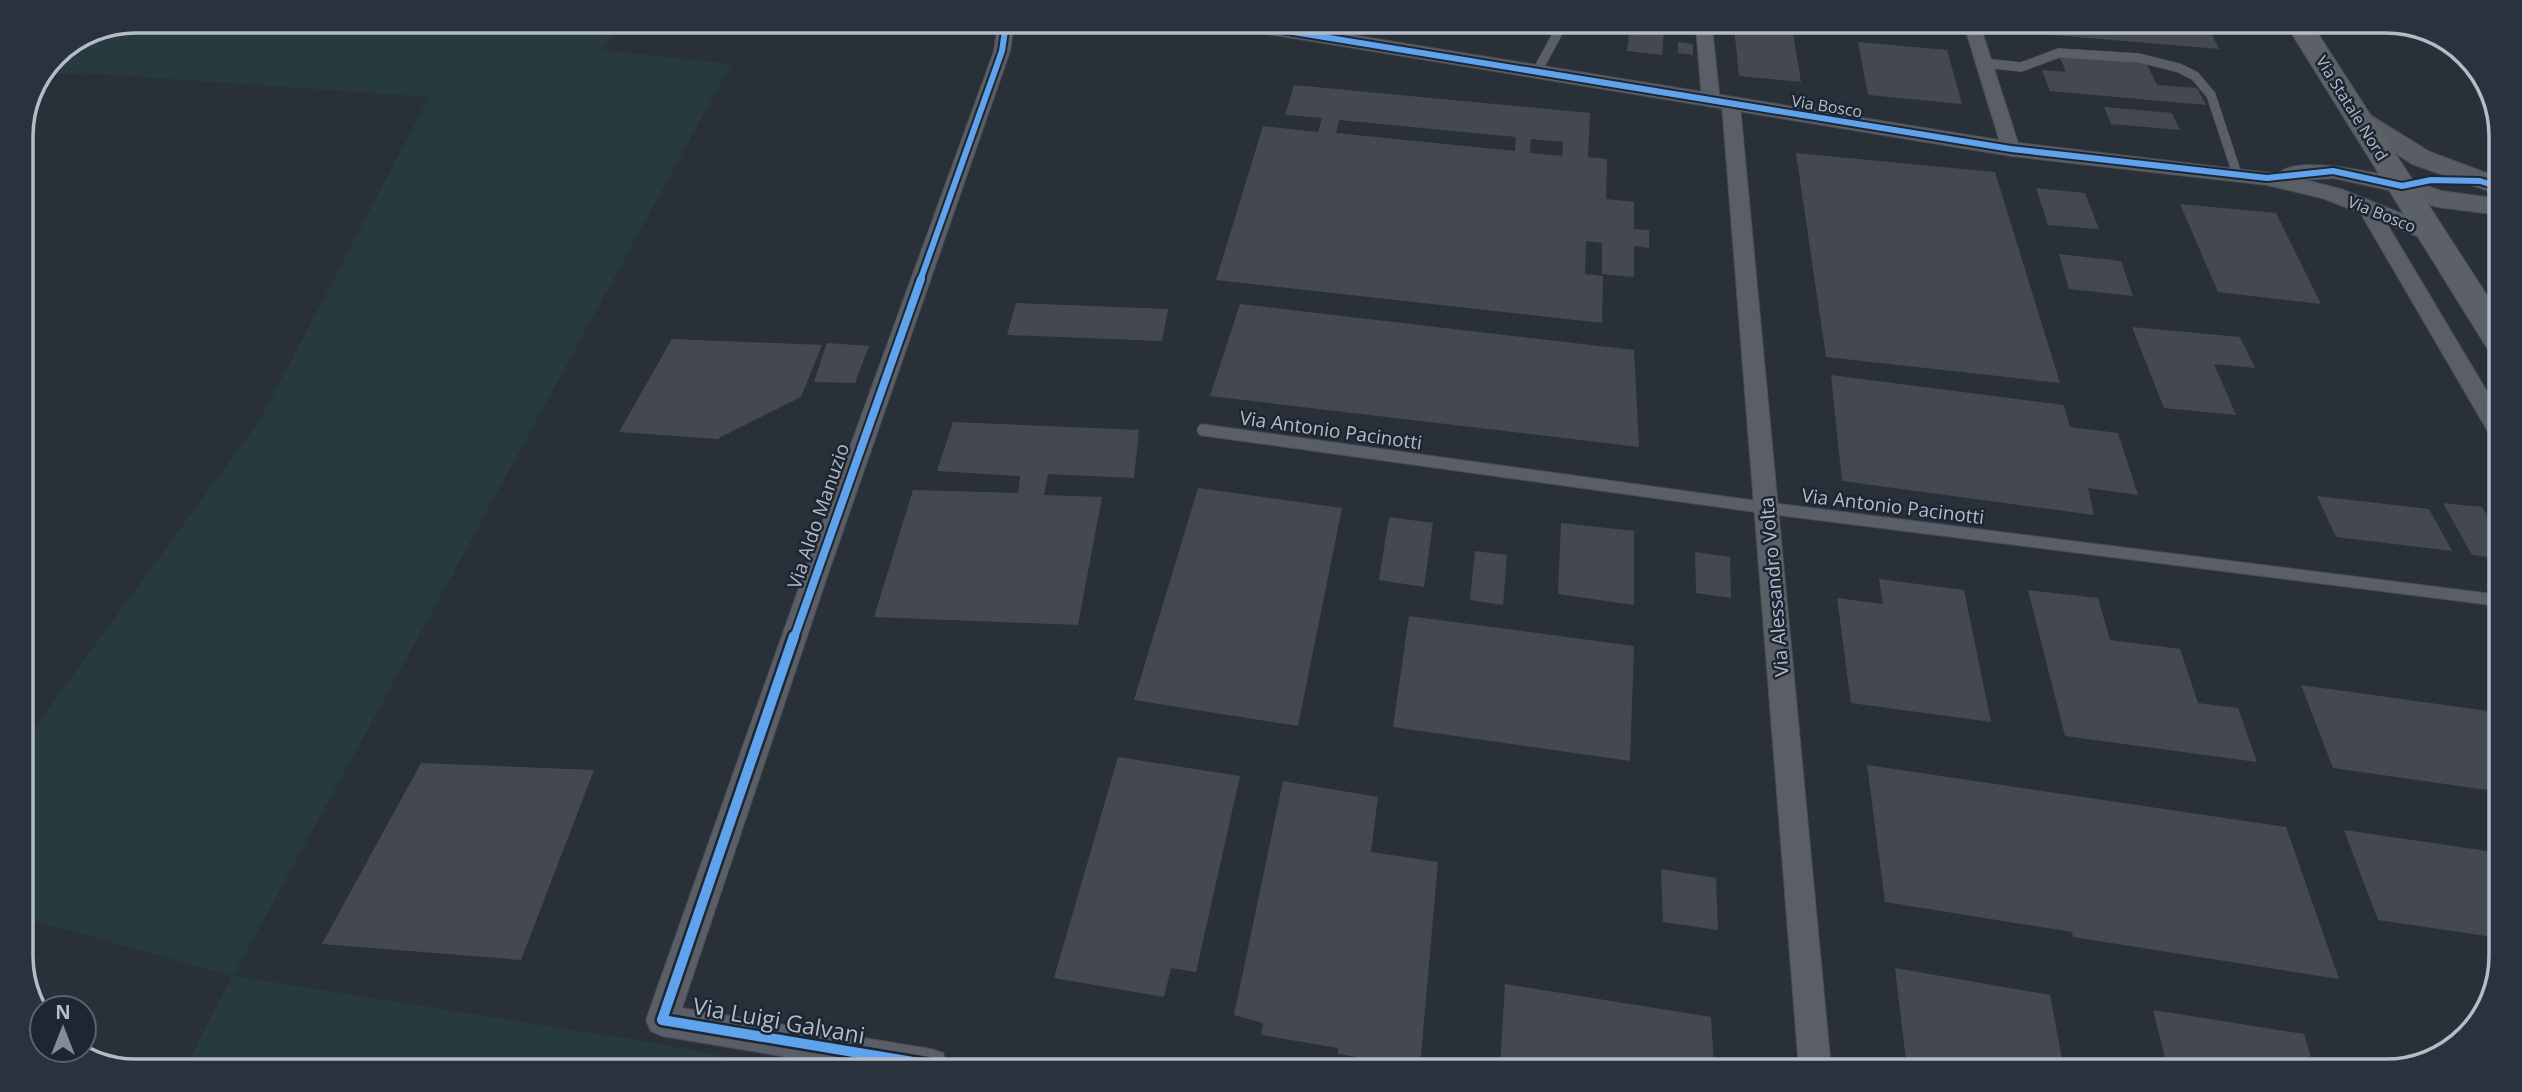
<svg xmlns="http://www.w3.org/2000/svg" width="2522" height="1092" font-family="'Open Sans',sans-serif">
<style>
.green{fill:#273a3e}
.building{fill:#444950;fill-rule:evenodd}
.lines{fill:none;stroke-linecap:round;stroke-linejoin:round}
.service-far1-casing{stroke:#484c53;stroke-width:10}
.service-casing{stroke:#484c53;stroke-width:13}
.minor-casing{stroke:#484c53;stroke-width:2}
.tertiary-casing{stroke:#484c53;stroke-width:2}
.secondary-casing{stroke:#484c53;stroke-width:2}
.primary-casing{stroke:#484c55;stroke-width:2}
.service-far1{stroke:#5a5e66;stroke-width:9}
.service{stroke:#5a5e66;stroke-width:11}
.minor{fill:#5a5e66;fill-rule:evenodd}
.tertiary{fill:#5a5e66;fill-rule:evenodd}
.secondary{fill:#595d64;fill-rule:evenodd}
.primary{fill:#5c6168;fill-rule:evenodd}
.cycleway-far2-casing{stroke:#1d2633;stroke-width:10}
.cycleway-far1-casing{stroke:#1d2633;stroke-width:12}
.cycleway-casing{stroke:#1d2633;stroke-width:15}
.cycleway-far2{stroke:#60a3ed;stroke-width:6}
.cycleway-far1{stroke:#60a3ed;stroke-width:8}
.cycleway{stroke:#60a3ed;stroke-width:10}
.labels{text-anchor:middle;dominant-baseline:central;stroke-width:5;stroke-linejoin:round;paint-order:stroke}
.far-street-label{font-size:16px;fill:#b4bcc9;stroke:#1d2633}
.street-label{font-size:19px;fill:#b4bcc9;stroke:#1d2633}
.near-street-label{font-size:23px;fill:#b4bcc9;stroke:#1d2633}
.rim{fill:none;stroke:#b4bcc9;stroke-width:3.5}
</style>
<rect width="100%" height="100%" fill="#2a3038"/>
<path class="green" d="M136,21L622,23L601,50L731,64L233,976L649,1042L770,1065L188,1062L232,976L21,917V746L260,420L429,97L86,73L46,74L55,54Z"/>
<path class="building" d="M1734,27H1792L1801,82L1739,76Z
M1635,28L1664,31L1662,55L1627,51L1629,35H1634Z
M2039,28L2209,29L2219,49L2041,34Z
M1678,42L1693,44V55L1678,53Z
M1858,42L1947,50L1962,104L1868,95Z
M2059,56L2146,63L2157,85L2197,88L2206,105L2050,91L2042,70L2066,72Z
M1294,85L1590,113L1588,157L1607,159L1606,199L1634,202V229L1649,230V248L1634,246V277L1602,274V243L1586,241L1585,274L1603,276L1602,323L1216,280L1263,126L1318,132L1322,118L1285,115ZM1339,120L1516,137L1515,151L1336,133ZM1531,139L1563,142L1562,156L1530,153Z
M2104,107L2172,113L2180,130L2111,124Z
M1796,153L1995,172L2060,383L1826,357Z
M2036,188L2085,193L2099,229L2048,225Z
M2180,204L2276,213L2321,304L2218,292Z
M2059,254L2121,261L2133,296L2069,289Z
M1016,303L1168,309L1162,341L1007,335Z
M1240,304L1634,350L1639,447L1210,396Z
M2132,327L2240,337L2255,368L2214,364L2236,415L2164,408Z
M672,339L822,345L801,397L717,439L619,432Z
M827,343L869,346L855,383L814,382Z
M1831,375L2064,405L2070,427L2118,433L2138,495L2088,488L2094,515L1842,481Z
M953,422L1139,430L1134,478L1048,474L1044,495L1102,497L1078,625L874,617L913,490L1018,493L1020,476L937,471Z
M1198,488L1342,508L1298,726L1134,700Z
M2317,496L2429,509L2452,551L2336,537Z
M2443,503L2482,507L2497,534V558L2472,555Z
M1389,517L1433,523L1424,587L1379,580Z
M1561,523L1634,531V605L1558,594Z
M1475,551L1507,555L1503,605L1470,600Z
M1695,552L1730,557L1731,598L1696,593Z
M1879,579L1964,590L1991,722L1851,703L1837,598L1883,604Z
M2028,590L2098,598L2110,640L2180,649L2198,703L2238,708L2257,762L2065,736Z
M1409,616L1634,646L1630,761L1393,727Z
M2301,685L2495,712L2494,791L2333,768Z
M1118,757L1240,776L1196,972L1171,968L1164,997L1054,978Z
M421,763L594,770L521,960L322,944Z
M1867,765L2286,827L2339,979L2073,937L2072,932L1885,902Z
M1283,781L1378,797L1371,852L1438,862L1420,1067L1338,1054V1048L1261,1035L1263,1023L1234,1015Z
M2344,830L2494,852L2493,937L2378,920Z
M1661,869L1716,878L1718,930L1663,922Z
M1895,968L2050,995L2064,1070L1907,1069Z
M1505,984L1711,1017L1714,1068H1500Z
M2153,1010L2304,1034L2315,1071L2168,1070Z"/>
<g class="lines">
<g class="service-far1-casing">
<path id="service-far1" d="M1984,63L2021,67L2059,53L2139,58L2179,68L2195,76L2211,95L2237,174
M1536,73L1561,27"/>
</g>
<g class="service-casing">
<path id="service" d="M1203,430L1767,508L2496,600"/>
</g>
<g class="minor-casing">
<path id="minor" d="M998,24H1014L1010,51L830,568L682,1008L931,1049L943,1053L947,1065H835L662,1036L651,1031L646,1020L806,568L994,51Z
M1696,27H1712L1720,102L1711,107L1702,102Z
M1965,28H1981L2020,149L2017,153L2011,154L2002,149Z
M1731,100L1740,105L1831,1069H1799L1722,105Z
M2367,201L2377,207L2498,410V437L2490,435L2357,207Z"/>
</g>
<g class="tertiary-casing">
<path id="tertiary" d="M1240,25H1290L2011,142L2278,174C2297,153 2384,175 2410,181L2413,186L2410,191L2402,193L2333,178L2305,180L2341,189L2440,229L2444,234L2440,239L2432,241L2424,239L2325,199L2267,185L2011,156L1250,31Z"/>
</g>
<g class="secondary-casing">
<path id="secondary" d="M2358,110L2367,113L2430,152L2500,178V195L2412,164L2349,123L2345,118L2349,113Z
M2402,178L2442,191L2500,199V215L2437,207L2392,192L2389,186L2392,180Z"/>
</g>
<g class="primary-casing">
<path id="primary" d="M2289,29H2315L2499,314V351L2487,348Z"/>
</g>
<use href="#service-far1" class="service-far1"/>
<use href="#service" class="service"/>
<use href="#minor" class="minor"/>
<use href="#tertiary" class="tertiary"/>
<use href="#secondary" class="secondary"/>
<use href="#primary" class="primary"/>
<g class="cycleway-far2-casing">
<path id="cycleway-far2" d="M1250,25L2011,149L2267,178L2333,171L2402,186L2431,180L2480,181L2500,187
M920,281L1002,51L1006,24"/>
</g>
<g class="cycleway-far1-casing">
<path id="cycleway-far1" d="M794,638L921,279"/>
</g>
<g class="cycleway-casing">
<path id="cycleway" d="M794,636L662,1020L931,1065"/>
</g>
<use href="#cycleway-far2" class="cycleway-far2"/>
<use href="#cycleway-far1" class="cycleway-far1"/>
<use href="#cycleway" class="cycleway"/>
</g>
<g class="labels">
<g class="far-street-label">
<text transform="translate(1827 106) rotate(9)">Via Bosco</text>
<text transform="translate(2352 108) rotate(58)">Via Statale Nord</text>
<text transform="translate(2382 214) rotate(22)">Via Bosco</text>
</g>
<g class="street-label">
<text transform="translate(1331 430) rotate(8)">Via Antonio Pacinotti</text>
<text transform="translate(1893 506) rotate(7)">Via Antonio Pacinotti</text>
<text transform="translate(818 516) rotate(-71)">Via Aldo Manuzio</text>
<text transform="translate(1774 587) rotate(-95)">Via Alessandro Volta</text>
</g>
<g class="near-street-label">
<text transform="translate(779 1020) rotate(10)">Via Luigi Galvani</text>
</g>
</g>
<path d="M0 0H2522V1092H0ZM136 33H2386A103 103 0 0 1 2489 136V956A103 103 0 0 1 2386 1059H136A103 103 0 0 1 33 956V136A103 103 0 0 1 136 33Z" fill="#29323f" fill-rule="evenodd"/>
<path class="rim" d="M136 33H2386A103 103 0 0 1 2489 136V956A103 103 0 0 1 2386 1059H136A103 103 0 0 1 33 956V136A103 103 0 0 1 136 33Z"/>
<g transform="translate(63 1029)"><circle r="33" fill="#1d2633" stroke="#59626f" stroke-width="2"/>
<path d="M0-5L12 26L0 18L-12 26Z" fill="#848b96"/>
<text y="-10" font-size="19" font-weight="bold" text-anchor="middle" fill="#b4bcc9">N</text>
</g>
</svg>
